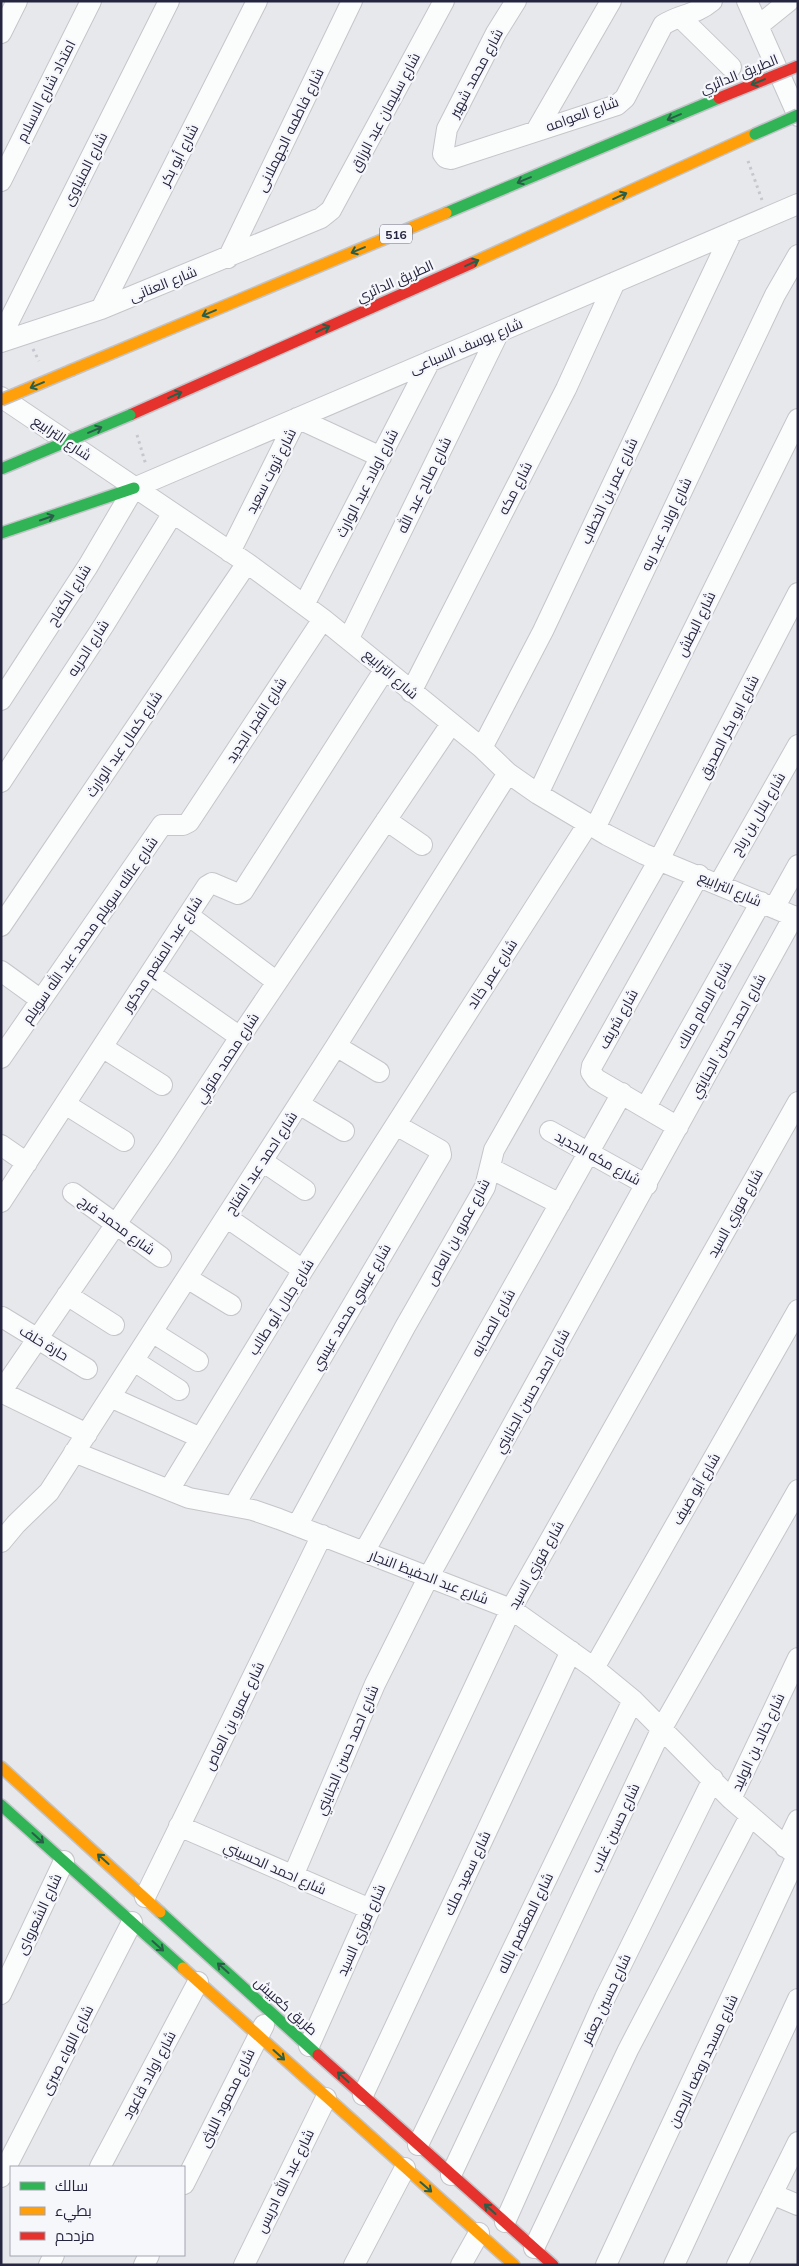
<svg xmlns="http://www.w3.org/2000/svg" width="799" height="2266" font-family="Mulish,Cairo,sans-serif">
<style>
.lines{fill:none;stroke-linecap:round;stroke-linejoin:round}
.street-casing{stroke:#c5c5ca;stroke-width:22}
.fast-casing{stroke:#c3c4c9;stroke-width:14}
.slow-casing{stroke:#c3c4c9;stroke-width:14}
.jam-casing{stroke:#c3c4c9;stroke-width:14}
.path{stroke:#c5c6ce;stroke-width:3;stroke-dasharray:2.5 4;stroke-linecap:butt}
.street{stroke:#fbfcfc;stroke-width:20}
.fast{stroke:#30b455;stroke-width:11}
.slow{stroke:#ff9f0a;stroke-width:11}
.jam{stroke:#e5322d;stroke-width:11}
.fast-bridge-casing{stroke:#c2c3ca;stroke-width:14;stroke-linecap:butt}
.slow-bridge-casing{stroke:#c2c3ca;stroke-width:14;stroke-linecap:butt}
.jam-bridge-casing{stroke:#c2c3ca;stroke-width:14;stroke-linecap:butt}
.fast-bridge{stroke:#30b455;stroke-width:11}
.slow-bridge{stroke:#ff9f0a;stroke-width:11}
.jam-bridge{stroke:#e5322d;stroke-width:11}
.oneway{stroke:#295e48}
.labels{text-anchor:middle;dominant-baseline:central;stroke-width:4.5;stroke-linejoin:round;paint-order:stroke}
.shield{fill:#f6f7fa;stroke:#646478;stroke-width:1}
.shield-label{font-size:12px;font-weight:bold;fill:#252540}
.street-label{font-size:14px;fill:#252540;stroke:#f6f7fa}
</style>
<rect width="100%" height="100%" fill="#e7e8ec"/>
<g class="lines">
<g class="street-casing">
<path id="street" d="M516,1L496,33L447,129L443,154L446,158L451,159L617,105L625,98L663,25C680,14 694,16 712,1
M747,1L798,116
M680,17L731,67
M758,26L789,1
M1,33L17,1
M536,131L611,1
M1,181L91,1
M228,258L352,1
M101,309L257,1
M1,337L169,1
M1,342L101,309L321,218L331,210L444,1
M1,397L247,563L323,619L482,748L508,773L538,794L607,835L644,854L798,918
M230,552L297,418L381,457
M304,605L430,361
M349,638L499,332
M411,692L566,389L615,282
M1,700L88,566L134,488L798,204
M482,748L543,631L732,232
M1,782L104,625L173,513
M538,794L775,295L798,255
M386,820L422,845
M595,828L798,419
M719,884L798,745
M774,908L798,865
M188,915L277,982
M1,926L247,563
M1,971L41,1000
M150,974L240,1037
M336,1046L379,1072
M102,1047L162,1085
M1,1058L162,825H183L189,822L323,619
M65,1104L124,1141
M299,1104L344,1131
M646,1107L761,902
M678,1127L596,1079L591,1072L592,1066L699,875
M550,1131L647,1185
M1,1145L27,1163
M262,1161L305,1190
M490,1168L560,1204
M73,1193L161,1257
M1,1202L207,886L212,883L238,894L243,891L385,669
M226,1217L303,1270
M187,1278L231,1305
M67,1295L114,1325
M2,1317L87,1369
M152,1332L198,1361
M134,1361L179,1390
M1,1392L166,1151L240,1037L451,724
M1,1392L87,1434
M110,1397L201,1438
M74,1452L189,1498L253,1510L279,1519L511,1609L594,1668L633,1700L731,1799L798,1857
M169,1490L303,1270L588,824
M234,1506L441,1155L440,1150L396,1125
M297,1526L405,1327L485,1187L494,1150L659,860L798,593
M1,1542L16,1524L49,1492L336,1046L508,773
M364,1552L622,1093
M594,1668L798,1310
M731,1799L798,1658
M179,1826L370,1909
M785,1847L798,1820
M293,1876L375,1684L428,1578L794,916
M145,1897L322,1535
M1,1994L64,1861
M309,2046L370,1909L511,1609L798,1102
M363,2095L571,1651
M418,2145L633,1700
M100,2167L198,1982
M451,2175L662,1728L798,1490
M1,2177L132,1922
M184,2184L264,2025
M772,2194L798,2205
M505,2222L605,1998L713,1779
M534,2248L628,2050L750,1816
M49,2265L54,2255
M144,2265L149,2255
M244,2265L326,2098
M354,2265L405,2168
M461,2265L479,2233
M606,2265L797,1856
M674,2265L798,1999
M737,2265L798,2142"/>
</g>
<g class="fast-casing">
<path id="fast" d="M446,213L719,98
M1,533L134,488
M1,1805L183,1968
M160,1912L318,2055"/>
</g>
<g class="slow-casing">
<path id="slow" d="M472,263L755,134
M72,370L446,213
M1,1767L160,1912
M183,1968L514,2265"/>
</g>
<g class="jam-casing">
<path id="jam" d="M130,415L472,263
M318,2055L553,2265"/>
</g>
<path class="path" d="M748,161L762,200
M33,349L39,361
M137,435L146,465"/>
<use href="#street" class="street"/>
<use href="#fast" class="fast"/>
<use href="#slow" class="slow"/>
<use href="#jam" class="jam"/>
<g class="fast-bridge-casing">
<path id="fast-bridge" d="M755,134L798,115
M1,469L130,415"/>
</g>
<g class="slow-bridge-casing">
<path id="slow-bridge" d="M1,400L72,370"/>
</g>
<g class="jam-bridge-casing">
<path id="jam-bridge" d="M719,98L798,66"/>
</g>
<use href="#fast-bridge" class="fast-bridge"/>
<use href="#slow-bridge" class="slow-bridge"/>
<use href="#jam-bridge" class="jam-bridge"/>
</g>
<defs><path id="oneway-shaft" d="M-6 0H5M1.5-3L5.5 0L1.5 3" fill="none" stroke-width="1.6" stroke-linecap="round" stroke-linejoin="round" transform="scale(1.25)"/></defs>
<g class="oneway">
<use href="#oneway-shaft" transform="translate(758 82) rotate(158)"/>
<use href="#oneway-shaft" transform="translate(674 117) rotate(157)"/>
<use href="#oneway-shaft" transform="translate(524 180) rotate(157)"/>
<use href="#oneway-shaft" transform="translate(620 196) rotate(-24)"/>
<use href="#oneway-shaft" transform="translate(358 250) rotate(157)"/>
<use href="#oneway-shaft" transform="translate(472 263) rotate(-24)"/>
<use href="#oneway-shaft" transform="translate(209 313) rotate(157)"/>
<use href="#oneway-shaft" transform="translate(323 329) rotate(-24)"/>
<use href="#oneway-shaft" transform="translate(37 385) rotate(157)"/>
<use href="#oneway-shaft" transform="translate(175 395) rotate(-24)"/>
<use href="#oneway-shaft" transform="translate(95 430) rotate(-23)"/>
<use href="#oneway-shaft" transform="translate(47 518) rotate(-19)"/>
<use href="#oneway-shaft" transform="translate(38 1838) rotate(42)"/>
<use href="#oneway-shaft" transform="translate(103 1859) rotate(-138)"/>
<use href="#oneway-shaft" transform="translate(158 1946) rotate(42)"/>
<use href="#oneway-shaft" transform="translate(223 1968) rotate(-138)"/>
<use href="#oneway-shaft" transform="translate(279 2055) rotate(42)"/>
<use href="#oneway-shaft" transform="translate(343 2077) rotate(-138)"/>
<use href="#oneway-shaft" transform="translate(426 2187) rotate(41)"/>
<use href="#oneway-shaft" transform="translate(490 2209) rotate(-138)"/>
</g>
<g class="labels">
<rect class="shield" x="380" y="224.5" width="32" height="19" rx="4"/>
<g class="shield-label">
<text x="396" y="234">516</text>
</g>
<g class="street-label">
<text transform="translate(476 73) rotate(-62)">شارع محمد شهير</text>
<text transform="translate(739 74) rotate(-22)">الطريق الدائري</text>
<text transform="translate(46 91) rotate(-63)">امتداد شارع الاسلام</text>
<text transform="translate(385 112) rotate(-62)">شارع سليمان عبد الرزاق</text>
<text transform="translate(582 114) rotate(-20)">شارع العوامه</text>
<text transform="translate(290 130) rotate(-64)">شارع فاطمه الجهملانى</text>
<text transform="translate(179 155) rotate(-63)">شارع أبو بكر</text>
<text transform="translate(85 169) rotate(-63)">شارع المنياوى</text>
<text transform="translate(395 281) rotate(-24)">الطريق الدائري</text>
<text transform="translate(163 284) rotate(-22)">شارع العنانى</text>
<text transform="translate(466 346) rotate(-23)">شارع يوسف السباعى</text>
<text transform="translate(62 438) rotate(34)">شارع الترابيع</text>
<text transform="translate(271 471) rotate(-63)">شارع ثروت سعيد</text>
<text transform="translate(367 483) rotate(-63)">شارع اولاد عبد الوارث</text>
<text transform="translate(424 485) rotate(-64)">شارع صالح عبد الله</text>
<text transform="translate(515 488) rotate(-63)">شارع مكه</text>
<text transform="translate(609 491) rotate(-65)">شارع عمر بن الخطاب</text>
<text transform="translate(666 524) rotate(-65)">شارع اولاد عبد ربه</text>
<text transform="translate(69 595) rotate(-58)">شارع الكفاح</text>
<text transform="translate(696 624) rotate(-64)">شارع البطش</text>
<text transform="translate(88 648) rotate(-57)">شارع الحريه</text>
<text transform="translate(391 674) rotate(41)">شارع الترابيع</text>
<text transform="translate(256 720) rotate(-57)">شارع الفجر الجديد</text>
<text transform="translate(729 727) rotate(-63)">شارع ابو بكر الصديق</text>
<text transform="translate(124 744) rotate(-56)">شارع كمال عبد الوارث</text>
<text transform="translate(758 814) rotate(-60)">شارع بلال بن رباح</text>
<text transform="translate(730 889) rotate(23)">شارع الترابيع</text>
<text transform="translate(90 930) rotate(-55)">شارع عائله سويلم محمد عبد الله سويلم</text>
<text transform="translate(162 954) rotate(-57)">شارع عبد المنعم مدكور</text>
<text transform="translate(492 974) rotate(-57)">شارع عمر خالد</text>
<text transform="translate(704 1005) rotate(-61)">شارع الامام مالك</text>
<text transform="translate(618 1019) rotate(-61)">شارع شريف</text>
<text transform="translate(728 1036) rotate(-61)">شارع احمد حسن الجنايني</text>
<text transform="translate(227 1058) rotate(-57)">شارع محمد متولي</text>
<text transform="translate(598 1158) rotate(29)">شارع مكه الجديد</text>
<text transform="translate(261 1163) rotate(-57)">شارع احمد عبد الفتاح</text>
<text transform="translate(735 1213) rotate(-61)">شارع فوزي السيد</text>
<text transform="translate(117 1225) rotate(36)">شارع محمد فرج</text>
<text transform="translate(458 1232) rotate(-62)">شارع عمرو بن العاص</text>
<text transform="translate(281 1307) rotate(-58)">شارع جلال أبو طالب</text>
<text transform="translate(351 1307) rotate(-60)">شارع عيسي محمد عيسي</text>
<text transform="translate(493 1323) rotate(-61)">شارع الصحابه</text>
<text transform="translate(44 1343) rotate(31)">حارة خلف</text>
<text transform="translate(532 1391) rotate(-61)">شارع احمد حسن الجنايني</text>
<text transform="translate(696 1489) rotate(-60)">شارع أبو ضيف</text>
<text transform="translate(536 1565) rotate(-61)">شارع فوزي السيد</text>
<text transform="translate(429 1577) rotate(21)">شارع عبد الحفيظ النجار</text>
<text transform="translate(234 1716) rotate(-64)">شارع عمرو بن العاص</text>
<text transform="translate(758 1742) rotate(-65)">شارع خالد بن الوليد</text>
<text transform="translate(347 1750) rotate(-67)">شارع احمد حسن الجنايني</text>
<text transform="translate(615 1828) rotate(-65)">شارع حسين غلاب</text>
<text transform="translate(275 1868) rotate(24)">شارع احمد الحسيني</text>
<text transform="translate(467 1873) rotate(-65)">شارع سعيد ملك</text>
<text transform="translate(39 1914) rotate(-65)">شارع الشعرواى</text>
<text transform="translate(525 1923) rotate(-64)">شارع المعتصم بالله</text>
<text transform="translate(361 1930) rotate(-66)">شارع فوزي السيد</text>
<text transform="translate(606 1999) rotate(-65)">شارع حسين جعفر</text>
<text transform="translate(286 2006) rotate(42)">طريق كعبيش</text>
<text transform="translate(67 2050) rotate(-63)">شارع اللواء صبرى</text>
<text transform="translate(703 2061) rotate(-65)">شارع مسجد روضه الرحمن</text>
<text transform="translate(149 2075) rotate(-62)">شارع اولاد قاعود</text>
<text transform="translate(227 2098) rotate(-64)">شارع محمود الليثى</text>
<text transform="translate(285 2181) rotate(-64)">شارع عبد الله ادريس</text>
</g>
</g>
<rect width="799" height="2266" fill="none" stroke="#252540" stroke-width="5"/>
<rect x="10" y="2166" width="175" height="90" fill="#f6f7fa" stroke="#a2a3b0"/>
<rect x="20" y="2182" width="25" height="8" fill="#30b455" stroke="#a2a3b0"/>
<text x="55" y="2191" font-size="15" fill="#252540">سالك</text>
<rect x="20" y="2207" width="25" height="8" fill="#ff9f0a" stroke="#a2a3b0"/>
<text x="55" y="2216" font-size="15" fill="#252540">بطيء</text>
<rect x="20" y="2232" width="25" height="8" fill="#e5322d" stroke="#a2a3b0"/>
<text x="55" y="2241" font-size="15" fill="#252540">مزدحم</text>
</svg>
